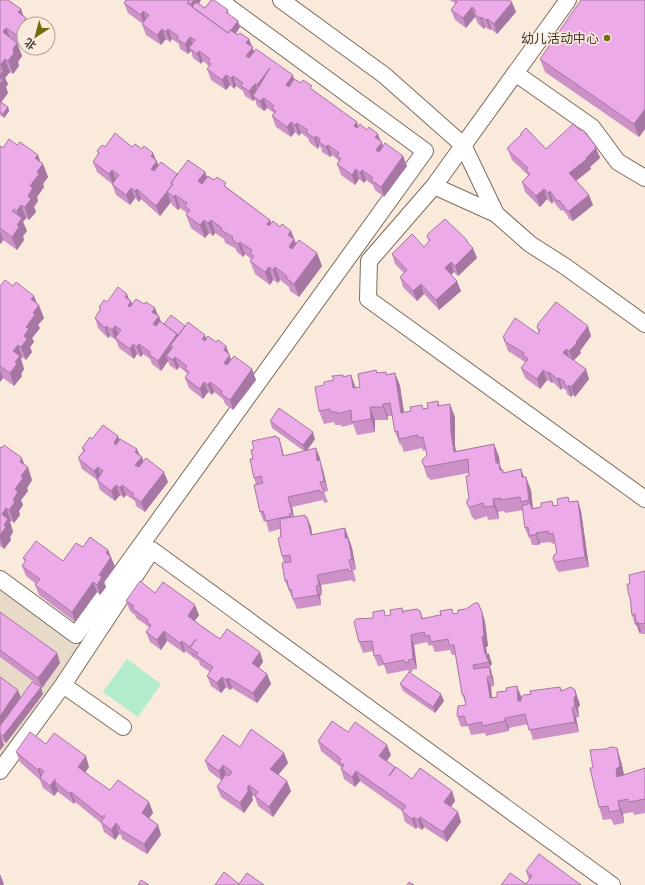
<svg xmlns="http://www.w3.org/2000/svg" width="645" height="885" font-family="'Archivo Narrow','Noto Sans SC',sans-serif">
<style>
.industrial{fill:#e8dac8}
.green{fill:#b3eccc}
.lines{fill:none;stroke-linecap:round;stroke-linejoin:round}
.minor-casing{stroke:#7b6d60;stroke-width:18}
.minor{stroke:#fff;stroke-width:16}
.wall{fill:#cc92c8}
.shaded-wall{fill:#a677a2}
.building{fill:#edaae8;stroke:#a677a2}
.poi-dot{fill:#716d0d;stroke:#faeadb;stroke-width:1.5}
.labels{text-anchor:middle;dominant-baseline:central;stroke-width:3;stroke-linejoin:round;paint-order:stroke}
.poi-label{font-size:13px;fill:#423b36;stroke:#faeadb;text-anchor:end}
</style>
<rect width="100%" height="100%" fill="#faeadb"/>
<path class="industrial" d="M0,590L81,649L0,761Z"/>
<path class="green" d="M127,659L161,684L138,717L103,692Z"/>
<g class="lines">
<g class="minor-casing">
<path id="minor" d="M281,0L384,75L463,145L496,214
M515,73L592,127L618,162L645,178
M434,186L568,0
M645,324L566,267L530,244L496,214L434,186L369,261L368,299L645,499
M0,579L76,635L425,151L219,0
M63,685L123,727
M0,771L63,685L152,550L612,885"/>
</g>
<use href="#minor" class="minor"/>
</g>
<path class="wall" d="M0,0L24,24V47L23,49L18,45L22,56L18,62L19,66L13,74L10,72L5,78L8,84L6,87L8,93L1,102L8,107L9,111L4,118L0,115Z
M126,0H201L199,4L205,8L228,10L229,15L238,21L240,27L236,34L238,35L249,39L254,51L294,79L314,91L357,122L358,126L382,142L383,146L403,156L407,166L384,197L375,190L373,185L366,180L364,183L359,179L355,185L341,175L337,164L339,162L338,160L332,155L330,157L322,152L321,147L319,146L318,149L310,143L308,138L301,133L299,136L295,132L291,137L276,127L272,116L274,114V113L267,108L264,111L257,106L255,99L253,101L245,96L243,91L236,86L234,89L230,85L226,90L211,80L207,69L209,66L203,61L201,64L193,58L191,51L188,54L180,49L179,44L172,39L170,42L166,39L161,45L146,35L142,24H143L128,13L124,3Z
M449,0H509L516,12L497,34L491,29L490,30L485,27L484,29L478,24L475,17L466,28L455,20L451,10L455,4V3Z
M645,0V129L639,137L545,72L540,59Z
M17,145L38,155L40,162L43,164L48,177L43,184L44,187L37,197L38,201L34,207L36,212L29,220L26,218L23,222L27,231L23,236L24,240L17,250L3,240L1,244L0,243V147L3,148Z
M105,147H132L156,160L157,161L158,165L177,174L205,172L207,177L214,180L228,188L270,220L271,223L280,227L291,231L296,243L317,253L322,266L299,297L290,291L289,287L280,280L278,283L273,280L270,285L255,274L250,261L252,260L245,254L243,257L237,252L235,248L225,243L224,239L215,233L213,236L209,233L205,238L191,228L186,215L187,213L180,208L178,210L172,205L171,202L160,216L141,199L139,202L135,198L130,205L116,195L112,184L97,172L93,162L98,154L97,151Z
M546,149L599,155L600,158L590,167L591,169L576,181L593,205L573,221L569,219L567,215L563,210L561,211L553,201L552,204L547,199L540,207L525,192L522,182L528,175L512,160L508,150Z
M427,237L467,240L469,244L477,258L458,276L454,272L451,275L461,291L439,310L424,294L417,301L403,287L400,277L404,273L395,264L392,254L424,247L429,242Z
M0,286H13L34,296L36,303L44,318L38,325L40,328L32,338L34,342L30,347L32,352L26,360L22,357L21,359L24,369L21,374L22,376L14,386L3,378L0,382Z
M129,300L132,304H144L155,308L161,322L164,324L185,326L206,338L226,346L231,360L252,369L256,380L233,410L225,404L223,399L214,392L212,395L208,392L203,399L189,388L185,378L187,374V373L179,367L177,370L170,366L168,361L161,371L152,364L150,359L143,354L141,357L137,354L134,359L119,348L116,340L110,336L108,338L98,328L95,318L100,310L99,307L107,302Z
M537,328L591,336L580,351L581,353L574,360L589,379L575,397L573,395L571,397L567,394L566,390L562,388L561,390L553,382L552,383L547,380L540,389L525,378L521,368L525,362L508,351L503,337L538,334L539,333Z
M376,370L377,373L386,372L387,375L395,373L400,386L404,412L411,411L422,405L423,409L428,408L438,401L440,406L455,417V446L456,451L494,444L499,457L500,465L502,470H503L504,473L524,477L531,490L533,508L541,507L552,501L554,506L570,502L578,501L581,511L589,567L559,572L556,569L553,559L557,553L555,543L552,544L551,542L540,543L539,545H532L530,538H529L525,528L523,510L505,513L504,511L498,512L499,519L488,520L487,516L475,520L472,517L467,504L469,499V473L431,480L427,477L423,464L427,455L426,450L423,451L422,448L404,452L401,444L400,445L395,432L392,416H388V420H375V432L357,435L353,424L342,427L341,425H335L334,422L324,424L319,411L324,385L334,380L343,377L356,388L360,387Z
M270,421L315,439L307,450L320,458V462L323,470L328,491L324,492L328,502L324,503L323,500L292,507L294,517H307L311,527L312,535L345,528L352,548L356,570H353L356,581L353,582L352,580L321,585L322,595L320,596L321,605L297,609L285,581L284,563L282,556L280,529L269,532L266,521L264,522L260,512L256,484L254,478L253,459L254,449L282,448L284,456L304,451L272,428Z
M118,436L120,440L142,457L143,461L168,482L145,512L136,506L135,501L126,495L124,498L120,495L115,501L100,490L97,480L82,469L78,458L83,451L82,448L92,439Z
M0,447L25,465L32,480L27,488L28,491L21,500L23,505L19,511L20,515L14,523L11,521L10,522L13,532L10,537L11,540L4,549L0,546Z
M83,547L108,550L115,567L104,582L106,587L100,595L97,592L75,622L39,595L35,585L36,584L26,576L22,566L25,562L23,558L63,561Z
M645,571V634H642L641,632L640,634L637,625H635L632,615L631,602L629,596Z
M155,593L199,615L195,621L220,639L260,652L263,662L259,668L267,674L271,684L257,703L232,688L230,690L226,687L221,693L211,686L207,676L210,672L200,665L199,661L194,658V657H193L185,651L184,653L167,641L161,650L150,642L146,632L149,628V627L136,618L135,615L130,611L126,601Z
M420,611L423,618L454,614L482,612L485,622L488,646L486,647L487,654L492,664L490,666L492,672L491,673L493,677L494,686L491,687L492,698L521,696V697L531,694L560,687L562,691L575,690L580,705L578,708L579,717L576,718L579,732L533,740L528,724L509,728V731L486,736L485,733L471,735L468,726L462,727L460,725L457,715L466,705L462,694L455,655H452L450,650L435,652L432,645L429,646L427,642L414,645L417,669L412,670V672L409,673L444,701L435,713L403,691L400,684L409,672L408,670L387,674L384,665L378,666L374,656V651L363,653L359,642L386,616Z
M0,612L57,653L60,663L42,688L0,657Z
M0,677L21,698L43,694L6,743L2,740L4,745L0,750Z
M348,732L391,755L387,761L395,768L412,779L452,791L455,801L451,807L458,812L461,822L447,842L424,827L422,830L417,827L416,829L405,822L402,811L360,781L355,787L344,779L341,769V767L321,751L318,741Z
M46,744L89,767L85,772L110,790L149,802L153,813L149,818L158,825L161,835L147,854L122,839L121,835L119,834L115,840L104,832L101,823L75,802L74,804L58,792V791L54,796L43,788L40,780L20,762L16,752Z
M240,747L284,753L288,763L278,775L291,791L273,817L258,806L255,797L253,795L252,797L253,800L244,813L221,797L217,787L222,781L209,771L205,761Z
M621,761L624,775L645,768V813L634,815L633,812L623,814L624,823L614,825L611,819L603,820L599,807Z
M526,871L581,885L526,884L529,880Z"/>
<path class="shaded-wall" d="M194,0H201L194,10L193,9L191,4Z
M512,2L516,12L497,34L494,24Z
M472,7L475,17L466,28L463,18Z
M21,9L25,20L26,18L29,24H24V47L23,49L18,36L21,27L18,12Z
M143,11L147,21L144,25L141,15Z
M481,17L485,27L484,29L480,18Z
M488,19L491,29L490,30L486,20Z
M238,21L240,27L230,41L228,34Z
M6,28L11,40L3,32Z
M162,29L166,39L161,45L157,35Z
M168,29L172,39L170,42L166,32Z
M190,37L194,47L189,48L191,51L188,54L185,44Z
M249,39L256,58L250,66L246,56V43Z
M17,43L22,56L18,62L19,66L13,74L8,61L13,49Z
M199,51L203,61L201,64L197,54Z
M5,59L10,72L5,78L8,84L6,87L8,93L0,104V70L3,71L0,65Z
M270,68L261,96L257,85Z
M226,75L230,85L226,90L222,80Z
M293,75L296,86L290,95L286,85Z
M233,76L236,86L234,89L231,78Z
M255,84L259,94L253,96L255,99L253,101L249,91Z
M264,98L267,108L264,111L260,101Z
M8,107L9,111L4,118L3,114Z
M645,109V129L639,137L634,124Z
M291,122L295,132L291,137L287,127Z
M357,122L360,132L354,126Z
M297,123L301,133L299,136L295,125Z
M378,134L385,152L379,160L376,150L375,137Z
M316,136L319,146L318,149L314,138Z
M328,145L332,155L330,157L326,147Z
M595,145L600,158L590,167L591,169L573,183L569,173L586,158Z
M153,153L161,171L155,179L151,169V156Z
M38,155L42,166L43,164L48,177L43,184L44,187L37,197L38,201L34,207L36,212L29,220L25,207L30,186L37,172L35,158Z
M403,156L407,166L384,197L381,187Z
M356,169L359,179L355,185L352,175Z
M112,170L116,180L113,184L109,174Z
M362,170L366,180L364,183L360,173Z
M205,172L210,185L203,194L198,181Z
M172,185L180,208L178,210L174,197L167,192L171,202L160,216L156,206Z
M131,188L135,198L130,205L126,195Z
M137,189L141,199L139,202L135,191Z
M544,189L547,199L540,207L536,196Z
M550,191L553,201L552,204L548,193Z
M589,195L593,205L573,221L569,211Z
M21,205L26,218L23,222L27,231L23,236L24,240L17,250L12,237L17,225L20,220L17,211Z
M204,220L209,233L205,238L200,225Z
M211,220L215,233L213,236L208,223Z
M270,220L275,233L267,224Z
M0,231L3,240L1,244L0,242Z
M291,231L299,252L293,260L289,247L288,235Z
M240,242L245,254L243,257L238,244Z
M473,248L477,258L458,276L455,266Z
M317,253L322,266L299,297L294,284Z
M451,262L454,272L448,278L445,268Z
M269,267L273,280L270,285L265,272Z
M275,267L280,280L278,283L273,270Z
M457,281L461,291L439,310L436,300Z
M421,284L424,294L417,301L413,291Z
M127,294L130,302L131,301L135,311L132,316L125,297Z
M34,296L38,306L39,305L44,318L38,325L40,328L32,338L34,342L30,347L32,352L26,360L21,347L26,327L33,313L31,299Z
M155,308L158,317L159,316L162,326L157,334L153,324L152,312Z
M106,326L110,336L108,338L105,328Z
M115,326L119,336L115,338V340L112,330Z
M588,326L591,336L580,351L581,353L573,361L569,351Z
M177,334L181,344L170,346L174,354L166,356L168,361L161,371L158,361Z
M205,335L209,345L202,339Z
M133,344L137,354L134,359L130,349Z
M139,344L143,354L141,357L137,347Z
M18,345L22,357L21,359L24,369L21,374L22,376L14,386L10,373L13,351Z
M226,346L233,365L227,373L224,363V350Z
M566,349L570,359L563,353Z
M175,357L179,367L177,370L173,360Z
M0,369L3,378L0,382Z
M252,369L256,380L233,410L230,400Z
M586,369L589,379L575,397L571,387Z
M543,370L547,380L540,389L537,379Z
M549,372L553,382L552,383L548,373Z
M395,373L400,386L406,426L401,413Z
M351,375L356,388H353Z
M559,378L562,388L561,390L557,379Z
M204,382L208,392L203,399L200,389Z
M210,382L214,392L212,395L208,385Z
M569,385L573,395L571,397L568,387Z
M383,404L388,416V420L383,407Z
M450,404L455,417V446L458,461L454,452L451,433Z
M370,407L375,420V432L371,419Z
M313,432L315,439L306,452L303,445Z
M118,436L122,447L117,453L114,443Z
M279,438L282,448L286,466L283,456Z
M494,444L499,457L500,465L504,476L496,463Z
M316,448L320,458V462L323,470L328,491L317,461Z
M137,449L141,458L142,457L145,467L139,475L135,465V452Z
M22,458L26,469L28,467L32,480L27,488L28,491L21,500L23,505L19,511L20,515L14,523L9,510L15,489L21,476L20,462Z
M98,467L101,477L98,481L94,471Z
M521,469L526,482L522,477Z
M164,472L168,482L145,512L141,502Z
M526,477L531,490L533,511L535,519L529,500Z
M116,485L120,495L115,501L111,491Z
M122,485L126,495L124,498L120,488Z
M288,497L292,507L295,523L292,513Z
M493,499L498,512L499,519L494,506Z
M578,501L581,511L589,567L585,557Z
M6,508L11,521L10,522L13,532L10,537L11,540L4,549L0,539V535L4,525L2,514Z
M307,517L311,527L314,545L311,535Z
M345,528L352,548L356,570L345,538Z
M536,533L540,543L539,545L536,535Z
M108,550L115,567L104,582L106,587L100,595L97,585L99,575L106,553Z
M317,575L321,585L322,595L319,585Z
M93,582L97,592L75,622L72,612Z
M316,586L320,596L321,605L318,595Z
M195,605L199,615L191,626L188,616Z
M482,612L485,622L488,646L486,647L487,655L489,654L492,664L490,666L485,654L482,637Z
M638,622L641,632L640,634L636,624Z
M164,631L167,641L161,650L157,640Z
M411,635L414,645L417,669L413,659Z
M196,639L190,648L194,657H193L190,647Z
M182,641L185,651L184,653L180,643Z
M260,652L263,662L255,673L252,663Z
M57,653L60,663L42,688L38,678Z
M489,667L493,677L494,686L491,676Z
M267,674L271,684L257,703L253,693Z
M222,677L226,687L221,693L217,683Z
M487,677L491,687L493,708L490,698Z
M228,678L232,688L230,690L226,680Z
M517,686L521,696L522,711L518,701Z
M41,687L43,694L6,743L3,736Z
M18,690L23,703L0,734V716Z
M575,690L580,705L578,708L579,717L575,706L574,698Z
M441,694L444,701L435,713L433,707Z
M572,708L576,718L579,732L575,722Z
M505,718L509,728V731L505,721Z
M0,735L4,745L0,750Z
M387,745L391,755L383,766L379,756Z
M617,748L621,761L625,779L617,777L616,769Z
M284,753L288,763L274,780L270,769Z
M86,756L89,767L82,777L78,767Z
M223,765L226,775L222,781L219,771Z
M39,768L43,778H41L38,770Z
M356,771L360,781L355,787L352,777Z
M55,779V782L58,791L54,796L50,786Z
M287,781L291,791L273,817L269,807Z
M249,785L253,795L252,797L253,800L244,813L240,803Z
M452,791L455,801L447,812L444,802Z
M71,792L75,802L74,804L70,794Z
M618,801L623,814L624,823L620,810Z
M149,802L153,813L145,823L142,813Z
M458,812L461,822L447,842L443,832Z
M414,817L417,827L416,829L412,819Z
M420,817L424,827L422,830L418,820Z
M116,823L119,834L115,840L111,830Z
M158,825L161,835L147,854L144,844Z
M0,874L4,884L3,885H0Z"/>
<path class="building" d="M0,0H8L21,9L18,12L26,18L21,27L23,29L18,36L6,28L3,32L17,43L13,49L14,53L8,61L5,59L0,65Z
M126,0H187L189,1L187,3L228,33L230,30L238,35L240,33L249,39L246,43L253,47L246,56L249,58L256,49L293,75L286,85L289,87L294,79L301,83L303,80L312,86L310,88L357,122L354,126L357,128L360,124L367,130L369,127L378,134L375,137L382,142L376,150L379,152L385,143L403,156L381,187L371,180L373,178L362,170L360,173L356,169L352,175L337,164L341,159L337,156L339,153L328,145L326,147L319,142L320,139L316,136L314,138L306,132L308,130L297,123L295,125L291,122L287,127L272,116L276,111L272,109L274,106L264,98L260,101L253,96L270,68L257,85L255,84L249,91L241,86L243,83L233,76L231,78L226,75L222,80L207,69L211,64L208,62L210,59L199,51L197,54L189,48L195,40L190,37L185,44L177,39L178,36L168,29L166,32L162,29L157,35L142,24L149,15L143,11L141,15L124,3Z
M187,0H194L191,4Z
M211,0H214L228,10L226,12L238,21L231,30H230L228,33L192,7L196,2L205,8Z
M455,0H509L512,2L494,24L488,19L486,20L481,17L480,18L474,14L476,11L472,7L463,18L451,10L457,2Z
M581,0H645V109L634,124L540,59Z
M0,69L3,71L0,75Z
M0,78L3,80L0,84Z
M0,102L8,107L3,114L0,112Z
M573,124L580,130H583L595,145L596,148L586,158L587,159L569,173L589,195L569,211L565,209L564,206L559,200L557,201L550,191L548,193L544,189L536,196L522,182L530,174L526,170L528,168L508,150V147L521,135V133L526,128L546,149Z
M115,133L132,147L135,144L142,149L144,146L153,153L151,156L157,161L151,169L154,171L161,162L177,174L171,183L172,185L156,206L137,189L135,191L131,188L126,195L112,184L119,175L112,170L109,174L93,162L99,153L97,151L102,145L105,147Z
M9,139L17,145L20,142L38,155L35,158L43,164L37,172L39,174L30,186L33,188L28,196L31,199L25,207L21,205L17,211L14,209L12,211L22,218L17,225L19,227L12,237L0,228V147L1,146L3,148Z
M188,160L205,172L198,181L202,184L208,176L214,180L217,177L226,183L224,186L270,220L267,224L269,226L273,221L280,227L282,224L291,231L288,235L294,239L289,247L292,249L299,240L317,253L294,284L286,278L287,276L275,267L273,270L269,267L265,272L250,261L254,256L250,253L252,250L240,242L238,244L232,239L233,237L221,230L222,228L211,220L208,223L204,220L200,225L186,215L190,210L185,206L187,203L175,195L174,197L167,192L173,184L171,183Z
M445,219L467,240L466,241L473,248L455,266L451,262L445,268L457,281L436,300L421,284L413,291L400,277L407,270L392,254L412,234L424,247L430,240L427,237L428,234Z
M5,280L13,286L16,282L34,296L31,299L39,305L33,313L35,315L26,327L29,329L24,336L27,339L21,347L18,345L13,351L20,356L15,362L17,364L10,373L0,366V286Z
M118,287L127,294L125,297L131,301L128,306L130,307L136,299L144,304L146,302L155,308L152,312L159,316L153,324L156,326L160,321L177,334L158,361L149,354L150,352L139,344L137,347L133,344L130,349L115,338L121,330L115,326L112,330L106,326L105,328L95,318L101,308L99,307L104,300L107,302Z
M556,302L588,326L576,342L577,343L569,351L566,349L563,353L586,369L571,387L569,385L568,387L564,384L565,382L559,378L557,379L549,372L548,373L543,370L537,379L521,368L528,359L523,355L524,353L504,341L505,339L503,337L515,318L538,334L540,330L537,328L538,324Z
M171,315L185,326L178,336L177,334L164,324Z
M188,322L205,335L202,339L205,341L208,336L216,342L218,340L226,346L224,350L230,355L224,363L227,365L234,356L252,369L230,400L221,394L222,391L210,382L208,385L204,382L200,389L185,378L189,372L185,369L187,366L175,357L173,360L166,356L173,347L170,346Z
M376,370L377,373L386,372V375L395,373L401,413L411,411L410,407L422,405L423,409L428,408L427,403L438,401V406L450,404L451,433L454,452L494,444L496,463H499L500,470H503V473L521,469L522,477H526L529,500L521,502L520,497L500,500L501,498L493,499L494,506L484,507L483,503L470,507L467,504V500L469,499L466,476H469L468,459L426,467L423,464L422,460L427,455L423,437L418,438V435L399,439L398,431L395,432L390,403L383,404V407H370L371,419L352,422L351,410L337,414V412H330V409L319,411L315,387L324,385V382L334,380L332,376L343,375V377L351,375L353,388L360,387L358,374Z
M279,408L313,432L303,445L270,421Z
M103,425L118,436L114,443L116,445L120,439L137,449L135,452L142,457L135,465L139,467L146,458L164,472L141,502L132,496L134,494L122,485L120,488L116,485L111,491L97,480L103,471L98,467L94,471L78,458L85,450L82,448L90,437L92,439Z
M276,436L277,438H279L283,456L316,448L317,461L320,460L324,481L320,482L324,492L320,493V490L288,497L292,513L289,514L290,516L266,521L263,511L260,512L254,485L263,483L261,476L254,478L250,459H253L251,450L254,449L252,441Z
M4,445L22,458L20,462L28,467L21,476L23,478L15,489L18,492L13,500L15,502L9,510L6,508L2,514L8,519L4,525L6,527L0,535V447L2,448Z
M568,497L569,502L578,501L585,557L555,562L553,559L554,555L557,553L553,533L548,534V531L536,533V535H529L528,527L525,528L522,506L530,503L532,509L541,507V503L552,501L553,506L558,505L557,499Z
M305,515V517H307L311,535L345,528V538H348L352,559L349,560L352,571L349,572L348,569L317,575L319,585L316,586L318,595L293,599L291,589L289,590L287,580L285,581L282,563L291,562L290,555L282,556L278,538L281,537L280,519Z
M90,537L108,550L106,553L111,557L99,575L102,577L97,585L93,582L72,612L35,585L40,579L22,566L26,560L23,558L36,541L63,561L76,543L83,547Z
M645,571V623L639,624L638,622L636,624L635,614L632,615L630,597L629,596L627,584H630L629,575Z
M140,581L155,593L163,582L195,605L188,616L204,628L220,639L227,629L260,652L252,663L267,674L253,693L228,678L226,680L222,677L217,683L207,676L213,667L196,655L198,653L190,648L196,639L190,647L182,641L180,643L164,631L157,640L146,632L151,625L147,622L148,620L132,608L134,606L126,601Z
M475,603H478L482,612L484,636L482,637L485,654H489L486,656L489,662L473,665L474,669L489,667L491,676L487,677L490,698L497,697V692L507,691L506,688L517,686L518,701H521V697L524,695L531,694L530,691L560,687L561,691L571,687L575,690L576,695L574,698L575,706L572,708L575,722L529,730L525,714L505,718V721L482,726V722L467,725L464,716L458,717L457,715L458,706L466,705L464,695L462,694L454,645H449L448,639L431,642L429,635L425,636L424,632L411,635L413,659L408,660L409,662L405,663L404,660L384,664L380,655L374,656L372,641L359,642L354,622L356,619L373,618V612L384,610L385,616L391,615L390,610L402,608L403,613L404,611L417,609L420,611L422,619L439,615L441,616L440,611L452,609L453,614L458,613V610L466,609Z
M0,612L57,653L38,678L0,650Z
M409,672L441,694L433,707L400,684Z
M0,677L18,690L0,716Z
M32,682L41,687L3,736L0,734V726Z
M332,721L348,732L355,722L387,745L379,756L395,767L389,776L396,767L412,779L420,768L452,791L444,802L458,812L443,832L420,817L418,820L414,817L412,819L402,811L406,806L356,771L352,777L341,769L344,765L339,762L341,759L318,741Z
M251,729L284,753L270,769L287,781L269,807L255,796L258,792L249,785L247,789L249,790L240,803L217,787L226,774L229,776L232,772L223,765L219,771L205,761L223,735L240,747Z
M30,732L46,744L54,733L86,756L78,767L94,779L110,790L118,780L149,802L142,813L158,825L144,844L119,829L120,827L116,823L111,830L101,822L105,816L104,815L102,817L71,792L70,794L55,782V779L50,786L40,778L44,771L39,768L38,770L16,752Z
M611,747L617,748L620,766L616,769L617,777L645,768V799L629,802L628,799L618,801L620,810L609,812L608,806L599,807L590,768H593L590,750L606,749Z
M539,854L581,885H501L510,873L526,884L532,876L526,871Z
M224,872L239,884L247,873L264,885H215Z
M141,880L149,885H138Z
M409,882L414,885H407Z"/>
<circle class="poi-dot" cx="607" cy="38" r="4"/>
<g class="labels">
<g class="poi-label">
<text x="599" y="38">幼儿活动中心</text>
</g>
</g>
<g transform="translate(36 36) rotate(216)"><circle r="19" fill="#faeadb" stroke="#b0a499"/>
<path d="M0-3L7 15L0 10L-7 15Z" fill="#716d0d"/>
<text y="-6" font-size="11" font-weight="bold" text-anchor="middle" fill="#423b36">北</text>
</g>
</svg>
